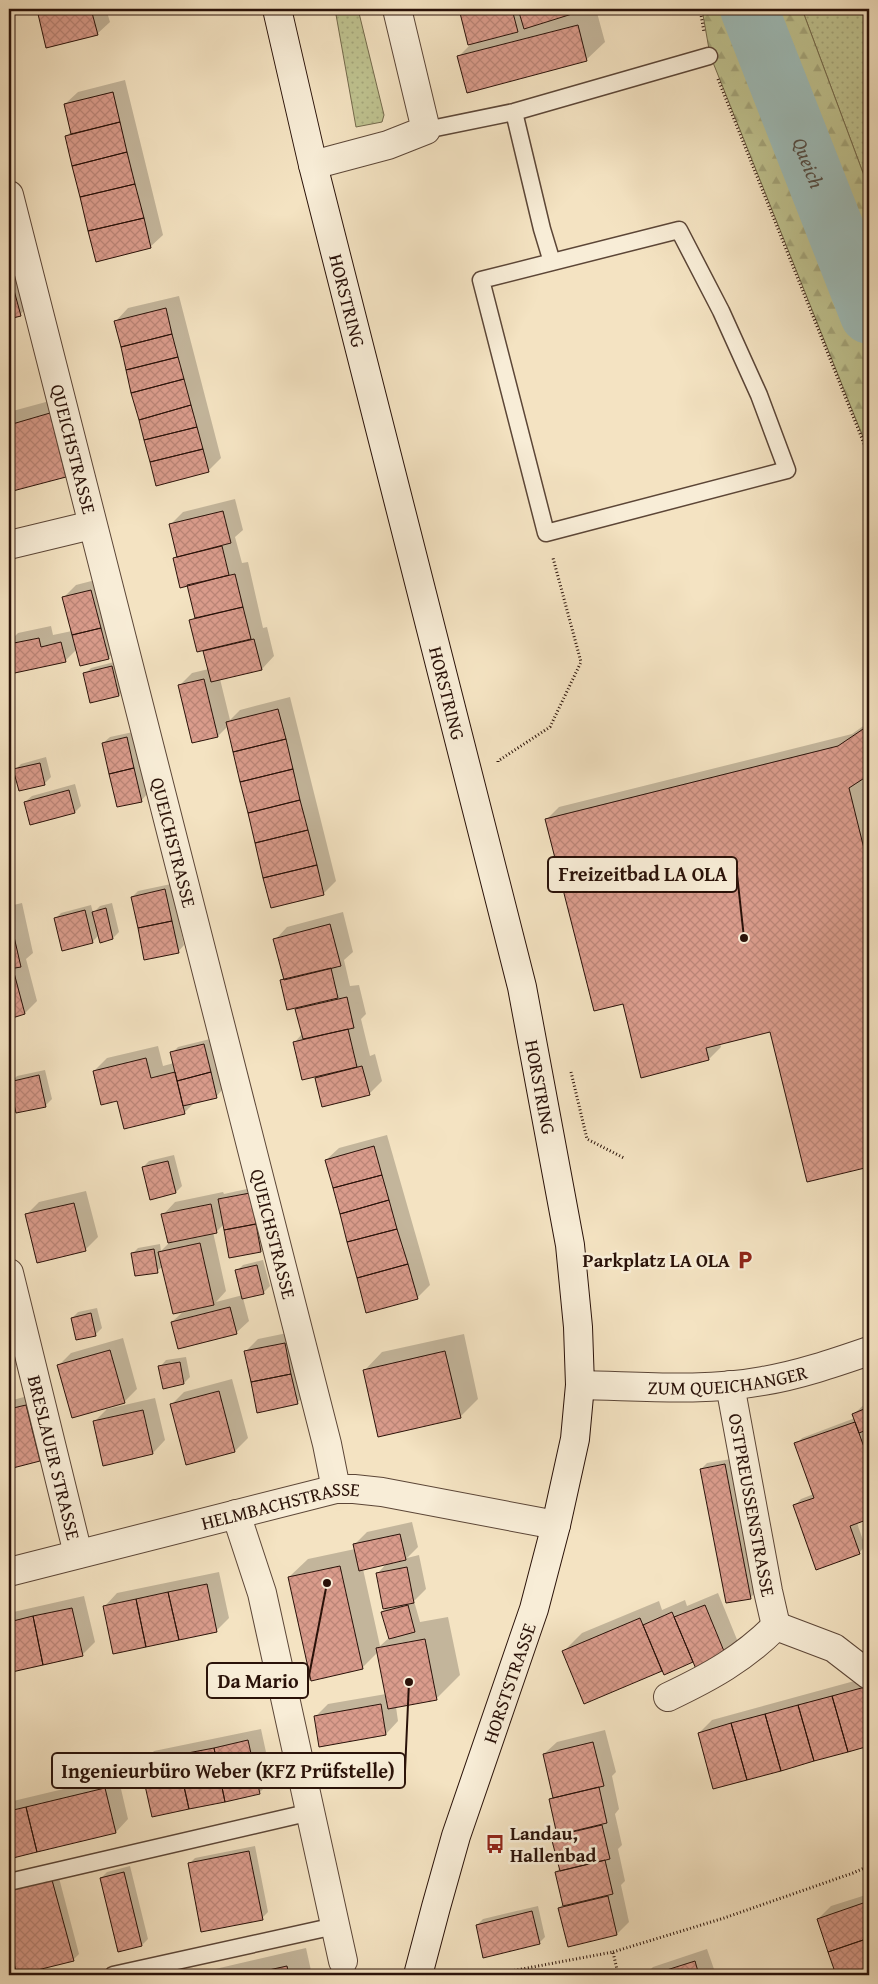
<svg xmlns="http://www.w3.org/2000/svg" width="878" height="1984" font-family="'Gentium Book Plus',serif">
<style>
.grass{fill:url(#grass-dots);stroke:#746a4c}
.forest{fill:url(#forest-firs);stroke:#746a4c}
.shadow{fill:#0003;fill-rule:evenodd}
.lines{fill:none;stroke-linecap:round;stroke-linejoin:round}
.river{stroke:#9ebdba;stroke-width:58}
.building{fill:url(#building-cross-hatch);stroke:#2a1209}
.lane-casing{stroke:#5c4637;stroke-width:19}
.street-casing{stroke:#5c4637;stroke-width:30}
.secondary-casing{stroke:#2a1209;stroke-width:30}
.path{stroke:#2a1209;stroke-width:3;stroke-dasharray:1 2.5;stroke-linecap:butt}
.lane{stroke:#f8edd7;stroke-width:16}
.street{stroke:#f8edd7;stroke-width:28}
.secondary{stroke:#f8edd7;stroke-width:28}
.labels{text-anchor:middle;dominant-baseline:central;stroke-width:5;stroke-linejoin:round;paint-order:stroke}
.street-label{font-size:19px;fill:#2a1209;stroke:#f8edd7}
.poi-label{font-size:19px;font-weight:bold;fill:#2a1209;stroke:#f8edd7;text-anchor:end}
.water-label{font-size:20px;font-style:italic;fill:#534e47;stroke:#f8edd7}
.leader{fill:none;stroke:#2a1209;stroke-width:2}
.callout-dot{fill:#2a1209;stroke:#f8edd7;stroke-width:2}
.callout{fill:#f8edd7;stroke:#2a1209;stroke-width:2}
.callout-label{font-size:20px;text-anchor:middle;font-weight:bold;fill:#2a1209}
</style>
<defs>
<pattern id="grass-dots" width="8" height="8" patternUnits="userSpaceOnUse" patternTransform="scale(1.25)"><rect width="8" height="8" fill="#bfc390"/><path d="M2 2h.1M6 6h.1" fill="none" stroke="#a4a67b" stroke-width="1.8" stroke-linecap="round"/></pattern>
<pattern id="forest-firs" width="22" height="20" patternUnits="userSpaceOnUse" patternTransform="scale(1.25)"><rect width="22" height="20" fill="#bfc390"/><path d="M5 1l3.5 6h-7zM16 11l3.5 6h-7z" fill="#a4a67b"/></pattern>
<pattern id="building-cross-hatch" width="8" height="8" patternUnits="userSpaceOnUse" patternTransform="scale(1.25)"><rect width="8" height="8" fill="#da9c8c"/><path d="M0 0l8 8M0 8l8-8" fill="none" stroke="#bb8577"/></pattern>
</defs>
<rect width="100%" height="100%" fill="#f4e3c2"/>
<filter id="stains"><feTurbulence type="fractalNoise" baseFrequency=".004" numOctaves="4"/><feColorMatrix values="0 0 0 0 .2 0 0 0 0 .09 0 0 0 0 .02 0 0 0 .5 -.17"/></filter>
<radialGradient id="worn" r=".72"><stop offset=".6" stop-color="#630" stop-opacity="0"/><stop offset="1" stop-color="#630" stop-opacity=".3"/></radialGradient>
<path class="grass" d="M335,9H358L384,115L382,122L356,127Z
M802,9H869V189Z"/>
<path class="forest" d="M702,9H802L869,189V452L710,55Z"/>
<path class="shadow" d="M38,9H106L110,22L97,34L47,47Z
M460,9H596L605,42L586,60L458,57L473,42L468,43Z
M125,80L163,235L150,247L66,136L72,131L65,104L78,92Z
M14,261L26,308L20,315L9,318V262Z
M179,296L221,458L209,470L157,484L116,321L128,308Z
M68,396L84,457L66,476L9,491V412Z
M235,499L243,530L235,537L242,563L248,562L263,628L267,627L274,656L262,669L220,679L230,720L240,710L290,697L336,881L323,894L228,726L218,736L193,742L180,685L192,673L209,669L204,650L191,621L196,615L188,584L174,558L178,555L171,524L183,512Z
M103,578L114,652L108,658L77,649L65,661L11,672L9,663V642L18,633L51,626L53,635L72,631L64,597L76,585Z
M118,661L125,689L119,695L85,674L91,668Z
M869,722V774L862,778L869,807V1166L808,1181L770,1031L720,1043L721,1047L709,1059L624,1002L547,819L559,807L852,734Z
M133,732L147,794L141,801L103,743L110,737Z
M46,757L51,777L45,783L15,770L21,764Z
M75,784L81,806L75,812L31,823L25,802L32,796Z
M171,884L184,945L178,952L132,897L138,891Z
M22,903L33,953L26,959L37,1001L25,1013L9,1018V906Z
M112,903L119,932L113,938L99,935L92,942L55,919L61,913L91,905L93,913L100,906Z
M343,912L353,952L344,960L350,986L359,985L366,1014L361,1019L370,1056L375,1054L382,1081L369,1094L323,1105L316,1076L295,1042L302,1034L296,1007L282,981L285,978L275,940L287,927Z
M210,1039L222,1090L216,1097L195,1102L184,1113L118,1100L94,1071L107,1058L158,1046L163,1066L174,1063L172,1053L178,1047Z
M45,1070L52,1099L46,1105L11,1082L17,1076Z
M387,1135L430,1285L417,1298L326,1160L339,1148Z
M174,1155L182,1186L176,1192L143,1167L149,1161Z
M256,1187L267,1245L261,1251L224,1224L217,1231L213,1232L226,1291L216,1302L243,1295L237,1271L243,1265L263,1260L270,1286L264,1292L243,1298L249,1321L236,1333L172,1322L184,1311L163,1266L157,1271L132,1254L138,1248L160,1244L161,1251L169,1243L163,1215L175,1202L223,1192L224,1194Z
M86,1191L98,1237L85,1250L26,1215L39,1202Z
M97,1308L102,1328L96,1334L72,1318L78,1312Z
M297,1331L310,1390L297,1403L245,1352L258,1339Z
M464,1334L478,1399L460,1417L364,1371L382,1352Z
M123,1338L137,1389L125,1401L73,1417L58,1366L71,1353Z
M186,1357L190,1377L184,1383L160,1367L166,1360Z
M232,1379L248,1438L235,1451L187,1463L172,1404L184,1392Z
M39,1393L52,1447L39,1460L9,1467V1401Z
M155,1398L165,1440L153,1453L94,1422L107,1409Z
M869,1400V1428L866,1429L869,1439V1518L857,1523L865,1546L859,1553L795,1505L801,1499L814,1494L796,1444L802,1438L855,1418L854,1414Z
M731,1459L757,1591L751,1597L701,1469L707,1463Z
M412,1522L418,1547L407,1558L419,1555L426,1589L414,1601L420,1622L448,1617L460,1675L436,1699L396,1707L398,1721L386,1734L315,1717L328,1704L386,1694L378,1652L362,1668L289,1577L308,1559L355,1549L354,1545L367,1532ZM387,1563L377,1574L388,1607L382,1612L390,1637L380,1646L363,1569Z
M219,1572L229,1618L216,1631L105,1606L117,1593Z
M718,1593L738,1642L725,1655L694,1661L664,1673L663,1670L585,1702L564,1651L582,1633L659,1601L662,1610L685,1600L687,1606Z
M84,1596L95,1642L82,1655L9,1671V1613Z
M869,1677V1745L714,1787L699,1733L712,1720Z
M261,1729L272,1780L259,1793L142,1763L154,1751Z
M605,1730L616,1772L612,1776L619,1809L615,1814L622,1845L618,1849L625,1881L621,1885L629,1922L617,1934L559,1908L564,1903L556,1872L560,1868L553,1837L558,1832L550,1800L554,1796L544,1754L557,1742Z
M118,1776L128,1819L116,1832L9,1858V1802Z
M255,1846L268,1912L262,1918L189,1864L195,1858Z
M130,1866L148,1939L142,1945L119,1950L101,1878L107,1872Z
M58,1874L79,1954L73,1960L18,1974L9,1939V1887Z
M869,1894V1975H837L818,1919L831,1906Z
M538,1906L545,1937L539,1943L477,1925L483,1919Z
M306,1948L312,1975H206L211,1970Z
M707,1949L716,1975H645L653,1967Z
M170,1967L172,1975H128Z
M567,1969L568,1975H541L545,1972Z"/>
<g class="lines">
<path class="river" id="s1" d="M749,9L869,315"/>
</g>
<path class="building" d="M37,9H58L38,14Z
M58,9H91L98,35L46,48L38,14Z
M459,9H512L518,32L468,45Z
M518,9H588L524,29Z
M578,25L587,61L467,93L457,56Z
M113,92L120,122L71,134L64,104Z
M120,122L127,152L72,166L65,136Z
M127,152L135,184L80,197L72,166Z
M135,184L144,218L88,231L80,197Z
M144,218L151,248L96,262L88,231Z
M9,270L15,294L9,295Z
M15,294L21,316L9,319V295Z
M166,308L172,334L121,347L114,321Z
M172,334L178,357L126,370L121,347Z
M178,357L184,379L131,393L126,370Z
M184,379L191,405L139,420L131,393Z
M191,405L197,427L144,440L139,420Z
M50,413L66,477L9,492V425Z
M197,427L203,449L150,462L144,440Z
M203,449L209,472L156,486L150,462Z
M223,511L231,543L177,557L169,524Z
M222,546L229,575L180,588L173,558Z
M235,574L243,607L195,618L187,585Z
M91,590L101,628L72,635L62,597Z
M243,607L251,639L197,652L189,620Z
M101,628L109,659L80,666L72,635Z
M39,638L41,647L61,642L66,662L10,674L9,644Z
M254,639L262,670L211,682L203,651Z
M112,666L119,696L90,703L83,673Z
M204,679L218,737L192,743L178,685Z
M278,709L286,739L233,752L226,722Z
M869,725V775L849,788L869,869V1167L807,1182L770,1032L706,1048L709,1060L641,1078L623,1004L594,1011L545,819L838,746Z
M127,737L134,768L109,774L102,743Z
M286,739L293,769L240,782L233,752Z
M40,763L45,785L19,791L13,769Z
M134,768L142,802L117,807L109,774Z
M293,769L300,800L248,813L240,782Z
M69,790L75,813L30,825L24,802Z
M300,800L308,830L255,843L248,813Z
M308,830L317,865L263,878L255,843Z
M317,865L324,895L271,908L263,878Z
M165,889L172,921L138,928L131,897Z
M106,908L113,939L100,943L92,912Z
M85,910L93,943L62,951L54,918Z
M9,915L21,967L9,969Z
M172,921L179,953L144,960L138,928Z
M330,924L341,966L284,980L273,939Z
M331,968L338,998L287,1010L280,980Z
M13,969L25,1014L9,1019V970Z
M347,997L354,1028L303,1039L295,1009Z
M348,1029L357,1067L302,1080L293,1042Z
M204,1044L211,1072L177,1081L170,1052Z
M146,1058L151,1078L175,1072L185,1114L124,1129L117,1101L101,1105L93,1071Z
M362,1066L370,1095L322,1107L315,1078Z
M211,1072L217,1098L183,1106L177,1081Z
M39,1075L46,1107L16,1113L9,1082Z
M374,1146L382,1175L333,1188L325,1160Z
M168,1161L176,1193L150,1200L142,1167Z
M382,1175L389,1200L340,1214L333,1188Z
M250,1193L256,1224L224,1230L218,1199Z
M389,1200L397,1229L347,1242L340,1214Z
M74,1203L86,1251L37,1263L25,1214Z
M211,1204L217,1233L168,1243L161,1214Z
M256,1224L261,1252L229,1258L224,1230Z
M397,1229L408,1264L357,1278L347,1242Z
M200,1243L214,1305L173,1314L158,1252Z
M154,1249L158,1273L135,1276L131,1253Z
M408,1264L418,1299L366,1313L357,1278Z
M257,1265L264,1294L242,1299L235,1270Z
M230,1307L237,1334L178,1349L171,1322Z
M91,1313L96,1336L76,1340L71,1318Z
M285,1343L291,1374L251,1382L244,1351Z
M110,1350L125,1403L72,1418L57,1365Z
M445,1351L461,1418L378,1437L363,1370Z
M180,1362L184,1384L163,1389L158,1366Z
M291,1374L298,1404L257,1413L251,1382Z
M219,1391L235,1452L186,1465L170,1404Z
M26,1405L40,1461L9,1469V1409Z
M869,1407V1429L859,1433L852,1414Z
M143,1410L153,1454L103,1466L93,1421Z
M855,1422L869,1461V1519L850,1526L860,1554L816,1570L793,1505L814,1498L794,1443Z
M725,1464L751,1599L726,1603L700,1469Z
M400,1534L406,1560L359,1571L353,1544Z
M340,1566L363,1669L311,1681L288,1577Z
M407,1567L414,1603L383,1609L376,1573Z
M207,1584L217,1632L179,1640L168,1592Z
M168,1592L179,1640L146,1647L136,1599Z
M136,1599L146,1647L113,1654L103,1606Z
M408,1605L415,1632L389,1639L381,1612Z
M705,1605L726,1656L696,1669L674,1617Z
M72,1608L83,1656L43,1665L33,1616Z
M672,1612L693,1662L664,1675L643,1625Z
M33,1616L43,1665L12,1672L9,1659V1622Z
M640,1618L662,1671L584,1704L562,1651Z
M425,1639L437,1700L388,1709L376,1648Z
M865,1687L869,1701V1746L848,1752L832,1696Z
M832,1696L848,1752L814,1761L798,1705Z
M381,1704L386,1735L319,1747L314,1716Z
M798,1705L814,1761L781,1771L765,1714Z
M765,1714L781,1771L747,1780L731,1723Z
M731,1723L747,1780L713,1789L698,1733Z
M248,1740L260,1794L225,1802L214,1748Z
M593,1742L604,1786L553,1798L543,1754Z
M214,1748L225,1802L189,1809L177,1755Z
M177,1755L189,1809L152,1817L140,1763Z
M599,1787L607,1823L557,1835L549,1799Z
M105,1788L116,1833L37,1852L26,1807Z
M26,1807L37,1852L9,1859V1811Z
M602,1825L610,1859L560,1871L551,1837Z
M249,1851L263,1920L201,1932L188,1863Z
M605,1860L613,1894L563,1906L555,1872Z
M124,1872L142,1946L118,1952L100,1878Z
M52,1880L74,1961L17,1975L9,1944V1891Z
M608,1896L617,1935L568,1947L558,1908Z
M869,1901V1938L828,1952L817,1919Z
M532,1911L540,1944L483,1958L476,1925Z
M869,1938V1975H836L828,1952Z
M695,1961L699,1975H651Z
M287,1966L289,1975H246Z"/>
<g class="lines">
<g class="lane-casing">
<path id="lane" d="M514,112L542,229L552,262
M426,130L514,112L709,56
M679,230L721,311L759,395L787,470L546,533L481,280Z
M9,1882L311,1812
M113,1975L335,1926"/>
</g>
<g class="street-casing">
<g id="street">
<path d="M313,165L388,145L426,130L397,9"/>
<path id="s2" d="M9,195L327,1444L336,1489"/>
<path d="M9,545L92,525"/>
<path id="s3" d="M9,1273L78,1554"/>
<path id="s4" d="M580,1385C640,1386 704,1392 763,1381C799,1375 834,1363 869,1351"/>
<path id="s5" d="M730,1385L768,1591L776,1626"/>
<path d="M236,1514L262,1593L343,1961"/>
<path id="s6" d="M9,1572L336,1489H354L382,1492L556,1525"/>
<path d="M776,1626L834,1648L869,1675"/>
<path d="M668,1697C710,1677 743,1659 776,1626"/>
</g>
</g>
<g class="secondary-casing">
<g id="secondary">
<path id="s7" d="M277,9L313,165L522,987L570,1245L578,1327L580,1385L575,1439L556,1525L534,1609L456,1836L436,1907L418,1975"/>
</g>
</g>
<path class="path" d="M700,9L704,32
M718,79L869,456
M498,762V761L550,727L581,662L553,558
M571,1072L587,1139L624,1158
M613,1952L724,1918L853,1873L869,1866
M490,1975L613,1952L618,1974"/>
<use href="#lane" class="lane"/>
<use href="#street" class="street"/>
<use href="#secondary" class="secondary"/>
</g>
<defs>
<g id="parking-bare" transform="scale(1.5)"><path d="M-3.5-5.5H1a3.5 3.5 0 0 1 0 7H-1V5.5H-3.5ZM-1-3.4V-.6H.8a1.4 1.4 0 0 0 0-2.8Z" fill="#8f2418" stroke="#f8edd7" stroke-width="2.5" paint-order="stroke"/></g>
<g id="bus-bare" transform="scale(1.5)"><path d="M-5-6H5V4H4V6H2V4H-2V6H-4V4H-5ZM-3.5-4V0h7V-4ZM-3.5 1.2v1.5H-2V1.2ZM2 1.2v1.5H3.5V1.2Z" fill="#8f2418" stroke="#f8edd7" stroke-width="2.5" paint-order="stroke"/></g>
</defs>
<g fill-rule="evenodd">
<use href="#parking-bare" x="745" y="1260"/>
<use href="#bus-bare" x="495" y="1844"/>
</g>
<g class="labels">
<g class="street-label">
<text stroke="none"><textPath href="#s7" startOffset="300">HORSTRING</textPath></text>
<text stroke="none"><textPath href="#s2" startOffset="262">QUEICHSTRASSE</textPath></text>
<text stroke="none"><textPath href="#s7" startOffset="705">HORSTRING</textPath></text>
<text stroke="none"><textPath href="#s2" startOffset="668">QUEICHSTRASSE</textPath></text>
<text stroke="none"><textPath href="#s7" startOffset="1110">HORSTRING</textPath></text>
<text stroke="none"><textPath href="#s2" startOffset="1072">QUEICHSTRASSE</textPath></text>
<text stroke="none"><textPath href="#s4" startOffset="148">ZUM QUEICHANGER</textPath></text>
<text stroke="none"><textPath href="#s3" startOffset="190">BRESLAUER STRASSE</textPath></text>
<text stroke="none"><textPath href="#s5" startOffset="122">OSTPREUSSENSTRASSE</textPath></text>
<text stroke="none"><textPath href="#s6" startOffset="280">HELMBACHSTRASSE</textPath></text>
<text transform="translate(509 1683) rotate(-71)">HORSTSTRASSE</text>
</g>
<g class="poi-label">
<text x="730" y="1260">Parkplatz LA OLA</text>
<text x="510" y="1833" text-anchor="start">Landau,<tspan x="510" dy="22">Hallenbad</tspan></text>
</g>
<g class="water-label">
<text stroke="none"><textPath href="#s1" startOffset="165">Queich</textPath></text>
</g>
</g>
<path class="leader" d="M744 938L737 874M327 1583L308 1681M409 1682L405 1771"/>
<g class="callout-dot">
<circle cx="744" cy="938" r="5"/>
<circle cx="327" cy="1583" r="5"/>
<circle cx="409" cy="1682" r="5"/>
</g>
<g class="callout">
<rect x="548" y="857" width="189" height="35" rx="5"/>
<rect x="207" y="1663" width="101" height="35" rx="5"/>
<rect x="52" y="1753" width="353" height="35" rx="5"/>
</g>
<g class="callout-label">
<text x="643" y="881">Freizeitbad LA OLA</text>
<text x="258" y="1688">Da Mario</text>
<text x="228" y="1778">Ingenieurbüro Weber (KFZ Prüfstelle)</text>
</g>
<rect width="878" height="1984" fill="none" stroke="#f4e3c2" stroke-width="30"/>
<rect x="10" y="10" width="858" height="1964" fill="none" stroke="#2a1209" stroke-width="2.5"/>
<rect x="15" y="15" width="848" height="1954" fill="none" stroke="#2a1209"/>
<rect width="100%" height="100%" filter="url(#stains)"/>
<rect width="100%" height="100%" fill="url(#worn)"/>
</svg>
